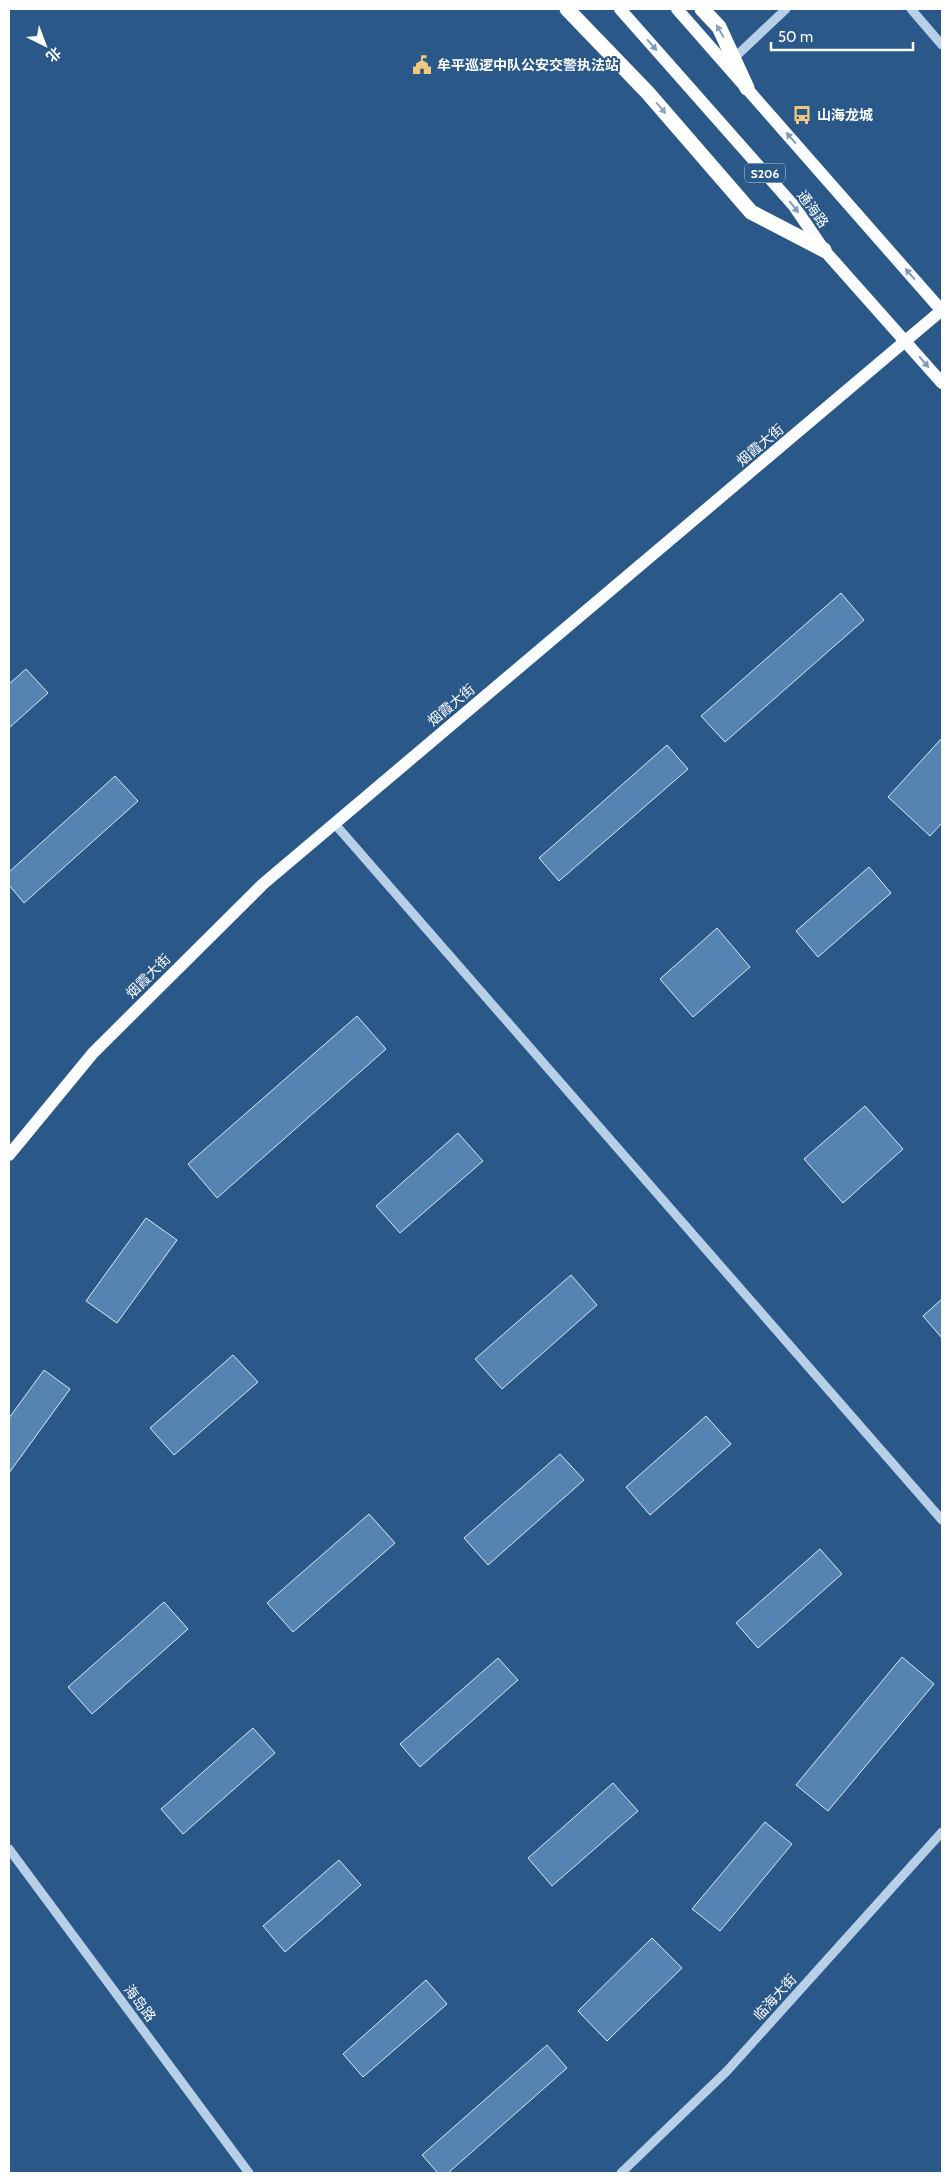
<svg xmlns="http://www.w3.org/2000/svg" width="951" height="2182" font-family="Cabin,'Noto Sans SC',sans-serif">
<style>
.building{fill:#5684b2;stroke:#dbe9f7}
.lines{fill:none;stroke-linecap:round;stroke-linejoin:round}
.minor{stroke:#b7d0e8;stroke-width:9}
.major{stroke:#fafcfe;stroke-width:12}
.highway{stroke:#fff;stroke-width:15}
.oneway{fill:#8aa3be}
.oneway2{fill:#7d9ab8}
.labels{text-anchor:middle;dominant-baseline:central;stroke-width:4;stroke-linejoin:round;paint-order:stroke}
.shield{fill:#2a5889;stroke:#bfcddc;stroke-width:1}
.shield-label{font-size:12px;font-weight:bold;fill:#fff}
.poi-label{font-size:14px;font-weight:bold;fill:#fff;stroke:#2a5889;text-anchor:start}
.street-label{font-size:14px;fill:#fff;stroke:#2a5889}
</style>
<rect width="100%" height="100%" fill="#2a5889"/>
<path class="building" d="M841,593L864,620L725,742L701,716Z
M26,669L48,693L9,728V684Z
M942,738V823L930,836L888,797Z
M667,745L688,769L559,881L539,858Z
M115,776L138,801L24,903L9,885V872Z
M869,867L891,893L818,957L796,931Z
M717,928L750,967L693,1017L660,979Z
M357,1016L386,1049L217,1198L188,1164Z
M865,1106L903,1149L843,1203L804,1159Z
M458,1133L483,1161L400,1233L376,1206Z
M146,1218L177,1240L117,1323L86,1301Z
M571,1275L597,1305L502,1389L475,1359Z
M942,1299V1338L923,1316Z
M233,1355L258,1382L174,1455L150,1428Z
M44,1370L70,1389L9,1473V1418Z
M706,1416L731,1444L650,1515L626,1487Z
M560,1454L584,1480L488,1565L464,1538Z
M369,1514L395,1543L293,1632L267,1603Z
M820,1549L842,1574L758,1648L736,1623Z
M164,1602L188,1629L92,1714L68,1687Z
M902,1657L934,1684L828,1811L796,1785Z
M498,1658L518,1680L420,1767L400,1744Z
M253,1728L275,1753L183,1834L161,1809Z
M613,1783L638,1811L552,1886L528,1858Z
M765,1822L792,1844L720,1931L692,1909Z
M339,1860L361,1885L285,1952L263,1926Z
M652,1938L682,1968L607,2041L578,2011Z
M426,1980L447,2004L363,2077L343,2054Z
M547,2045L567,2068L448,2173H438L422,2155Z"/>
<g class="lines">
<path class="minor" d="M911,9L942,45
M732,60L786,9
M334,823L942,1520
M9,1849L249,2173
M621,2173L727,2071L942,1832"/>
<path class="major" d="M620,9L794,206L824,250L942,383
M677,9L942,311
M9,1155L93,1053L263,884L942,310"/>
<path class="highway" d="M567,9L648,93L751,212L824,250
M702,9L719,27L747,88"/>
</g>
<defs><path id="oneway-solid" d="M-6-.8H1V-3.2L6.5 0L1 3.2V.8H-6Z" transform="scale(1.25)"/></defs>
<g class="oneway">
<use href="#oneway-solid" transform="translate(720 31) rotate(-120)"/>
<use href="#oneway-solid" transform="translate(661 108) rotate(49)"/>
</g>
<g class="oneway2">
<use href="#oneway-solid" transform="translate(652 45) rotate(49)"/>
<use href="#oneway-solid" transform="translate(791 138) rotate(-131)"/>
<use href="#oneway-solid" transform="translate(794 207) rotate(52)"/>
<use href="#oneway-solid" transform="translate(910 274) rotate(-131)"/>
<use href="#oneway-solid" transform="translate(924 362) rotate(49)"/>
</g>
<defs>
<g id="civic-bare" transform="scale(1.5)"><path d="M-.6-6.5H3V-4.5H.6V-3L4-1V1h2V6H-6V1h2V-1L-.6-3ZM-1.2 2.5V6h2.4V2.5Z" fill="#efc97f" stroke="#2a5889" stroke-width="2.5" paint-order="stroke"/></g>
<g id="bus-bare" transform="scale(1.5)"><path d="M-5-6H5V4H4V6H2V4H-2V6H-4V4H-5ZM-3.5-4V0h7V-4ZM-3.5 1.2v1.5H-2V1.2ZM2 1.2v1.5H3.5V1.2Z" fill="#efc97f" stroke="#2a5889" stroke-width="2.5" paint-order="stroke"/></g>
</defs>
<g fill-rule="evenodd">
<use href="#civic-bare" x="422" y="65"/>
<use href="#bus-bare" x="802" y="115"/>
</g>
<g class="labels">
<rect class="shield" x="745" y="163.5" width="40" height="19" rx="4"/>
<g class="shield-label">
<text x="765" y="173">S206</text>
</g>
<g class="poi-label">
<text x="437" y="65">牟平巡逻中队公安交警执法站</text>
<text x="817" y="115">山海龙城</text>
</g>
<g class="street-label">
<text transform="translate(813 209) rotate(54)">通海路</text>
<text transform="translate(760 445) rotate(-40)">烟霞大街</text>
<text transform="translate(451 705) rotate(-40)">烟霞大街</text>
<text transform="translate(148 976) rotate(-45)">烟霞大街</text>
<text transform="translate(775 1997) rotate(-48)">临海大街</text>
<text transform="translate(140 2003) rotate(53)">海岛路</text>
</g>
</g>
<rect width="951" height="2182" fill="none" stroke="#ffffff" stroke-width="20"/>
<g transform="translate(45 45) rotate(138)" stroke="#2a5889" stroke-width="4" paint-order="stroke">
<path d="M0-4L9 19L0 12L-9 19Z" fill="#ffffff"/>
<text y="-8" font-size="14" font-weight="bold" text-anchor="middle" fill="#ffffff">北</text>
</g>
<path d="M771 42v8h142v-8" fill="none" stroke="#ffffff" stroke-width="2.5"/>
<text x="778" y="42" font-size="15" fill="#ffffff" stroke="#2a5889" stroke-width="4" paint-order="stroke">50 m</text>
</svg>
